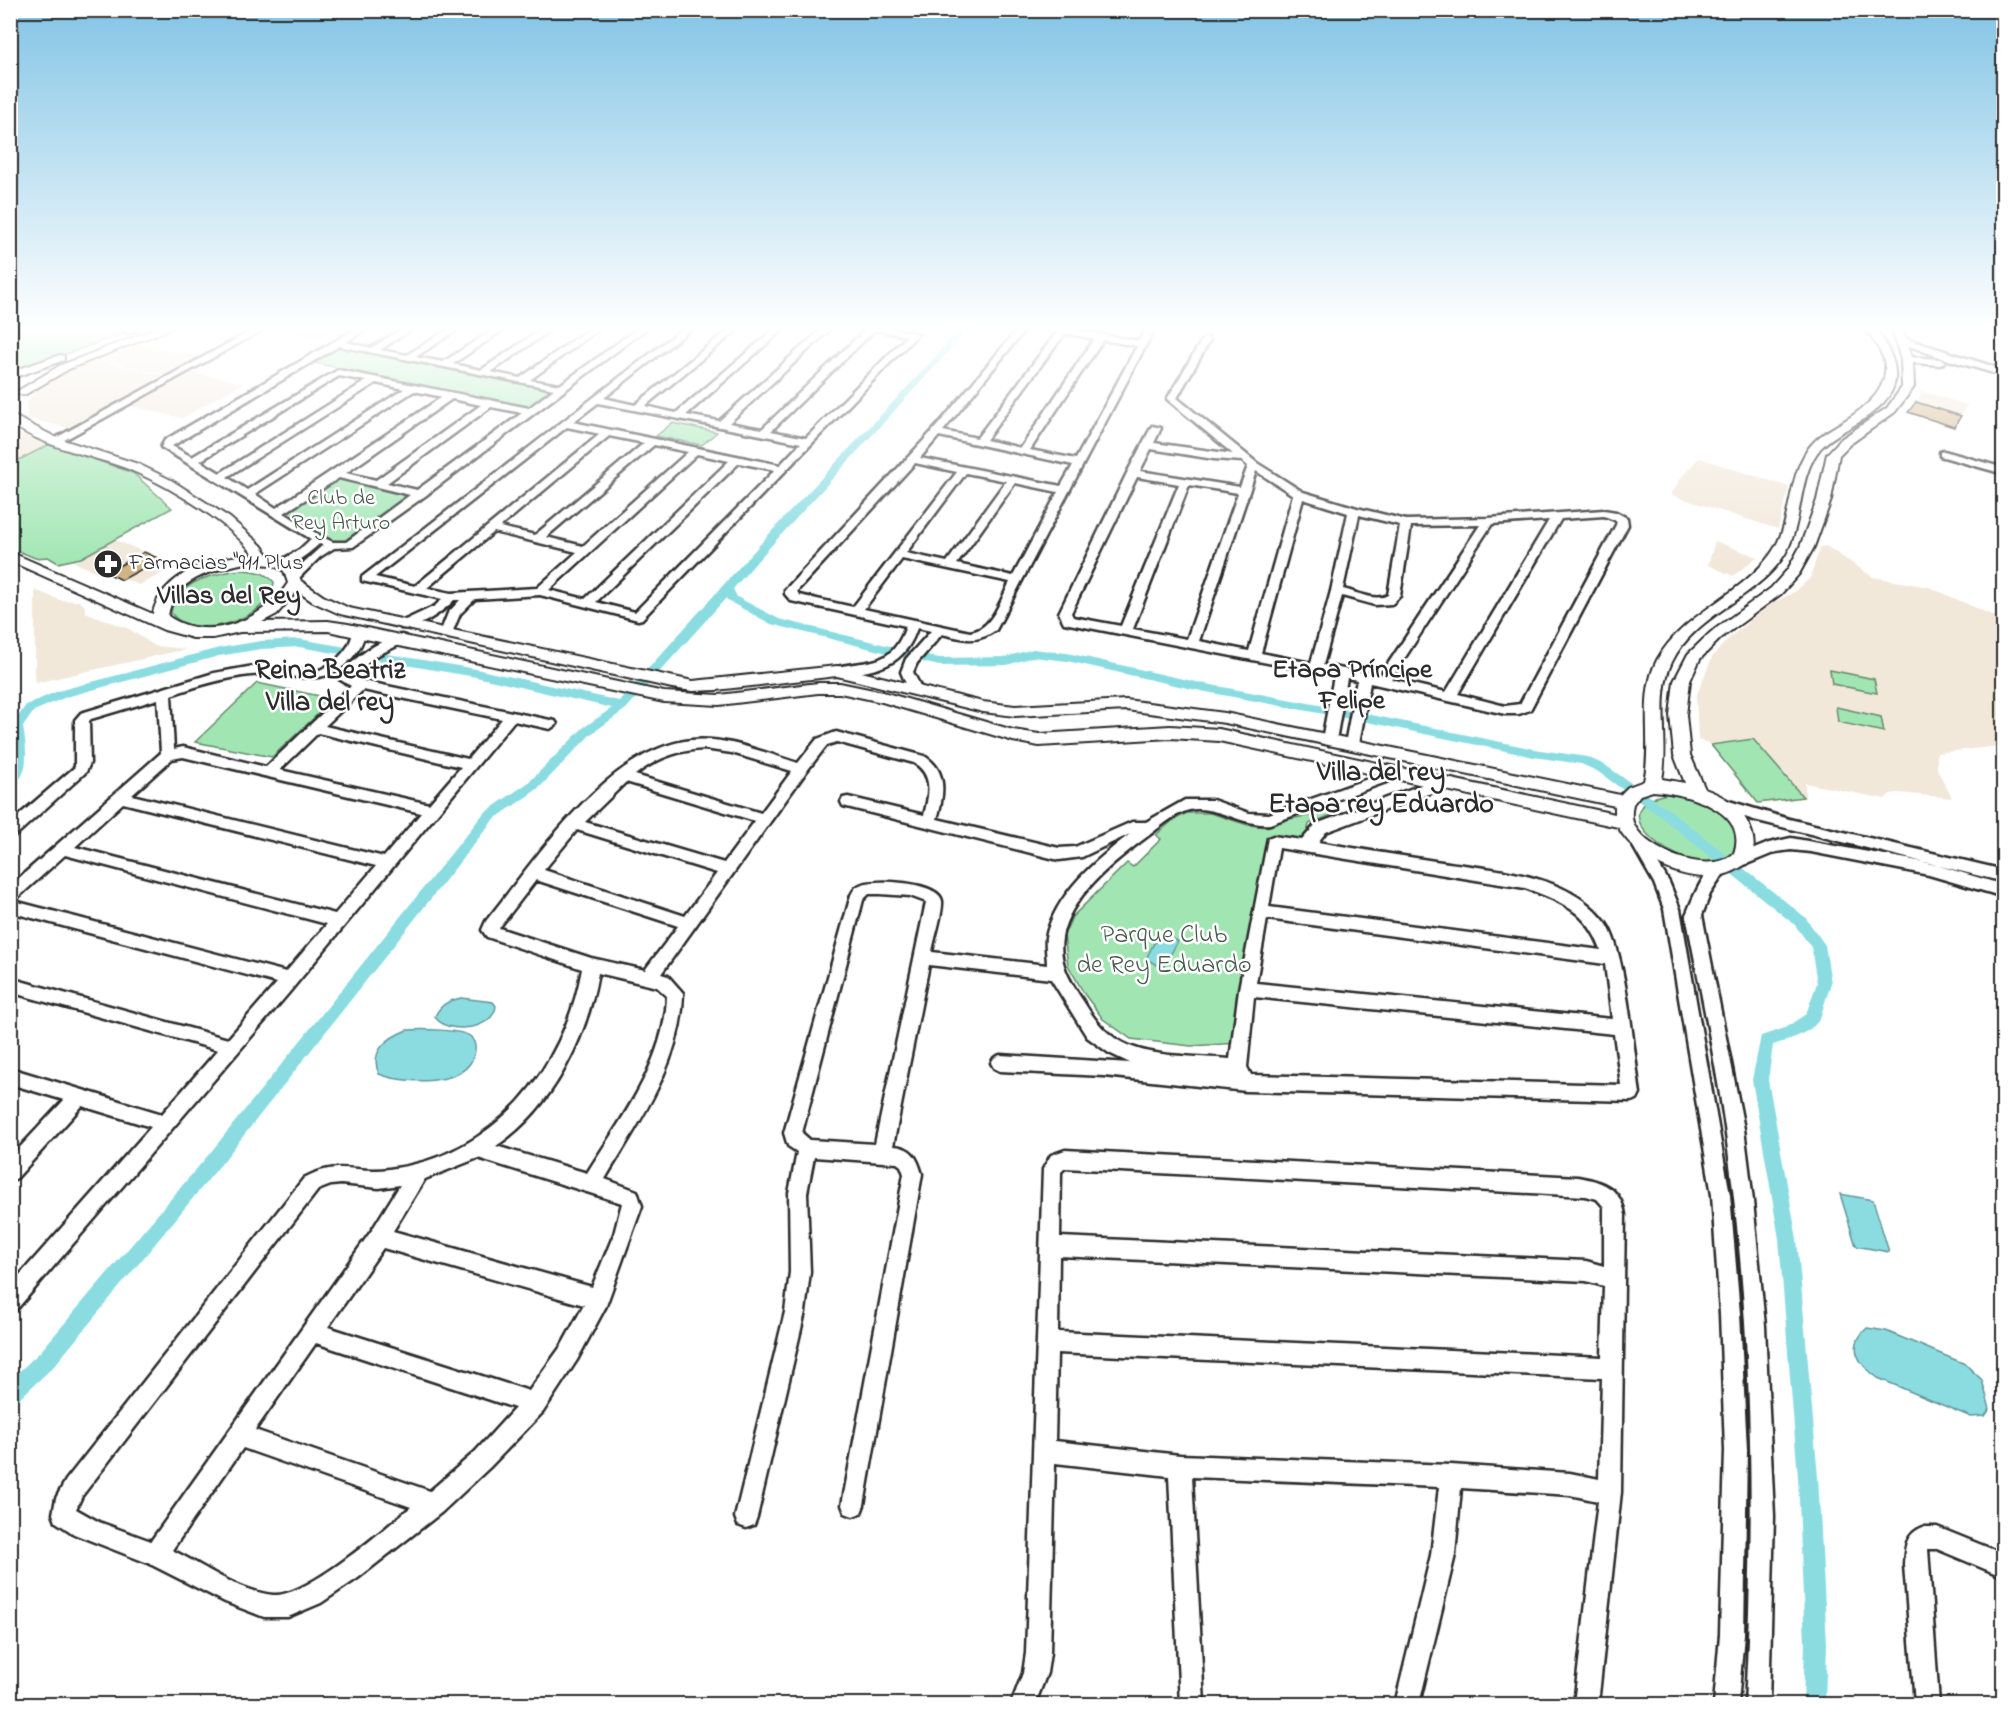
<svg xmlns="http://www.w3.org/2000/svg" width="2014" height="1715" font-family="'Indie Flower',sans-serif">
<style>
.built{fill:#f1e8da}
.green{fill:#a1e6b2;stroke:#66886e;stroke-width:1.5}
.water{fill:#8adce1;stroke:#649598;stroke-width:1.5}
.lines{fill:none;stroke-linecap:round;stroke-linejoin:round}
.canal{fill:#8adce1;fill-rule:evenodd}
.building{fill:#d0b485;stroke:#2b2b2b;stroke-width:1.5}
.minor-casing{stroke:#2b2b2b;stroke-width:5}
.tertiary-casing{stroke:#2b2b2b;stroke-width:4}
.minor{fill:#fff;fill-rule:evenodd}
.tertiary{fill:#fff;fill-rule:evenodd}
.labels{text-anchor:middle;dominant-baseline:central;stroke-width:5;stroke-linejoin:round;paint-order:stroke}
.far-park-label{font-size:22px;fill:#485a4d;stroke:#fff}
.far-poi-label{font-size:22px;fill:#2b2b2b;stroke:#fff;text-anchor:start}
.park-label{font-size:26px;fill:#485a4d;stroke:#fff}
.far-district-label{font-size:27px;font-weight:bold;fill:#2b2b2b;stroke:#fff}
.neighbourhood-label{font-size:27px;font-weight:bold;fill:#2b2b2b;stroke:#fff}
.quarter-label{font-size:28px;font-weight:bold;fill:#2b2b2b;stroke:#fff}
</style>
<rect width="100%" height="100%" fill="#fff"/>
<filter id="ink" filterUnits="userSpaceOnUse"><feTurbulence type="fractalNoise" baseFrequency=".0167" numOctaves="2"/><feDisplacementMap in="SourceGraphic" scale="12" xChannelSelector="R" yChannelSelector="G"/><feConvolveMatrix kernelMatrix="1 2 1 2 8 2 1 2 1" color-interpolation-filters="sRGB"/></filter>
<g filter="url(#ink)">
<path class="built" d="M183,326H254L231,338L179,327Z
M272,326H329L337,327L318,338L266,329Z
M135,343L201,357L168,375L97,359Z
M92,359L167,376L69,428L27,418V403L37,388L67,370Z
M187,371L243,383L182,418L127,405Z
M1921,391L1967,405L1961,416L1918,403Z
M11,431L49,444L11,464Z
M1699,458L1789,487L1778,529L1671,495L1683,475Z
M115,540L142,551L101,574L74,562Z
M1715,541L1757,557L1733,576L1708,565Z
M1826,546L1873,577L1929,587L2003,620V737L1999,746L1937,753V769L1952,798L1898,793L1890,794L1885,799L1805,783V798L1758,804L1708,743L1698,740L1696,697L1712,657L1729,638L1769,605L1796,591L1810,578L1820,547Z
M161,559L177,566L139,585L125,579Z
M35,590L60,600L79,601L85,606V612L129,629L155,646L187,649L35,683Z"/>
<path class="green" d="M22,326H45L78,333L99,326H144L11,374L10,331Z
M337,346L553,390L530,408L310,362Z
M672,423L717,432L702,445L656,436Z
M50,444L133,473L172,508L81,558L58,563L48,557L35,558L11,548V464Z
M337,474L421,494L358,540L331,545L276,513Z
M242,570C255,571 265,572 274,582C273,619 192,643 171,613C175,582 216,573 242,570Z
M1830,670L1874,679L1877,693L1832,684Z
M257,683L334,699L272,757L195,742Z
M1836,707L1881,717L1884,732L1838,722Z
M1753,739L1803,797L1758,803L1711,745Z
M1667,794C1684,796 1701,799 1715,809C1738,824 1751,859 1712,862C1666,865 1600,807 1667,794Z
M1337,810L1339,812L1309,824L1306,839L1274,836L1239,1043L1191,1046L1131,1039L1103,1019L1085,995L1068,965L1064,935L1072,917L1127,863L1133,867L1161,839L1156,835L1172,821L1187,813H1210L1248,825L1267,827L1285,820Z"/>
<path class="water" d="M1166,937L1178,941L1163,968L1146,959L1154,943Z
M461,998L493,1002L496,1006C494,1031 443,1035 435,1016C441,1004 448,1001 461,998Z
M407,1030C420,1029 462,1029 471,1037C475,1042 476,1049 474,1055C465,1087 404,1084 379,1074C369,1051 387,1038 407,1030Z
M1840,1194L1873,1200L1889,1252L1856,1246Z
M1867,1328L1886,1331L1965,1364L1982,1380L1990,1409L1985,1416L1971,1417L1878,1378C1859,1365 1846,1347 1867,1328Z"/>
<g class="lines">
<path class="canal" d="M959,326H967L961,338L759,559L733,589L737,597L779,619L939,658L1006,657L1033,649L1067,653L1201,683L1367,714L1534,749L1587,757L1605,765L1671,811L1805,917L1825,945L1831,983L1820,1018C1812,1033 1788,1040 1773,1045L1768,1080L1797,1239L1818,1477L1827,1644L1825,1704H1803L1805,1644L1798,1477L1779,1239L1752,1080L1761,1036L1785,1028L1806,1014L1817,983L1811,947L1795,925L1661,817L1597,771L1581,764L1534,757L1367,722L1201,691L1067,661L1033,657L1007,665L939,666L771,624L728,601L726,598L626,709L591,734L539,788L493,820L222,1163L54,1366L17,1401L10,1403V1380L40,1352L210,1153L483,814L529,782L583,728L612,708L476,677L299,647L261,649L219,656L66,697L34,711L23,727C26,745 32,778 10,786L14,756L11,727L26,705L58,691L219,648L261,641L299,639L476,669L619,701L780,522L927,366L954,335Z"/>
</g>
<path class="building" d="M1916,402L1961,416L1954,427L1908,412Z
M144,552L160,559L122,580L106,573Z"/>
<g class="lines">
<g class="minor-casing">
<path id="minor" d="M116,326H127L135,331L128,333Z
M260,326H270L59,443L50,441Z
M361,326H371L346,342L371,348L407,326H417L380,350L407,355L453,326H463L416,357L443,362L499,326H509L453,364L481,370L546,326H556L491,372L520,378L593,326H603L530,380L560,385L641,326H650L425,496L353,547L334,548L320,557L299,578H291V574L323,545L319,544C309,553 292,568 278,566V562L299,550L311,539L161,447L165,440ZM339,346L554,389L529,408L338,370L192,457L172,446ZM339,376L366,381L220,473L200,461ZM376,383L404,389L247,490L227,477ZM414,391L442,397L276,508L255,494ZM452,399L481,405L376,480L346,473ZM491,407L522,413L417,490L387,483ZM339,478L410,495L346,542H333L322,537L284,513Z
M686,326H695L604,398L635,405L733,326H742L645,406L676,413L778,326H787L686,415L719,421L825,326H834L729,423L762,429L866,329L862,326H881L918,334L642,619L638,620L540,595L475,599L460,614L452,633L446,637L440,633L448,613L460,600H454C444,611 416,631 401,628L399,625L401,622L435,606L442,599L362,581V577ZM875,330L907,336L806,438L771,431ZM598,403L801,443L780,465L573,422ZM567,427L600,434L415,586L375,577ZM609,436L644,443L535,535L500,527ZM654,445L688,452L583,546L546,537ZM697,454L729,461L585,599L549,590ZM739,463L775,470L635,612L596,602ZM494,532L577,552L537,588L451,593L427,588Z
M1020,326H1028L943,431L977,438L1057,332L1033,326H1052L1139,341L1148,326H1156L996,630C976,644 965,639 942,634L917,663L913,672L922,690L915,694L910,693L901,672L906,659L931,631L917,628C907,659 887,669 856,673C848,674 840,676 832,674L831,671L832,668C869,659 891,669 906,626L791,601L785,594V590L937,426ZM1065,333L1094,339L1021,448L986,440ZM1103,340L1137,346L1076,459L1030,450ZM939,436L1073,465L1061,486L920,458ZM915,463L957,472L853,607L799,595L797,591ZM966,473L1006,481L947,562L906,553ZM1015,483L1058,492L1013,576L957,564ZM902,559L1010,582C1001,599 992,630 970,632L864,609Z
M1206,337L1210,340L1177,398L1257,463L1303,492L1357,508L1406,520L1488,518L1604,510L1616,512L1627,518L1628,525L1530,710L1519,714H1505L1370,683L1359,744L1352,749L1345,744L1357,680L1347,678L1336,740L1329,745L1322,740L1334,676L1064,623L1059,613L1127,473L1152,426L1161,428L1154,443L1233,454L1167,399L1202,340ZM1151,449L1214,459L1242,461L1248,466L1240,487L1140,471ZM1256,471L1293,495L1249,651L1199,641ZM1137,477L1179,484L1121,626L1073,617L1071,613ZM1189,485L1238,493L1187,639L1133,629ZM1303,499L1348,513L1331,591L1311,663L1261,653ZM1359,515L1400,525L1388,595C1376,602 1356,592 1343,589ZM1604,516L1617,521L1616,525L1520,704L1505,706L1458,694L1561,519ZM1549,520L1446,692L1391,679L1492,524ZM1480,525L1380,676L1323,665L1342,596L1375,605L1392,604L1400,596L1411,526Z
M1898,338H1904L2004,370V376L1942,358L1898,342Z
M1907,357L1940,359L1945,362L1940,365L1904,362L1902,360Z
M1944,451L2004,468V474L1940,456V452Z
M359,627L365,631C364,642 358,651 351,659C321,692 289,670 251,675C223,678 197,686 171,695L174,749L183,747L266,767L351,686L339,679C353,657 375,642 401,635L405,636L407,639L405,642L374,657L353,677L363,681L555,721L557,724L550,729L514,721L287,995L17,1309L10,1312V1286L151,1127L82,1106L17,1178L10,1181V1158L64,1100L10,1084V1068L162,1114L218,1050L10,992V978L228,1039L277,983L10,912V886L161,753L158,699L91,719L89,721L90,763L86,772L15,836L10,837V823L75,767V720L81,713L214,673L254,666L320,670C336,662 351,649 353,631ZM363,690L502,719L468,759L325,726ZM318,733L461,767L429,804L280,770ZM183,757L421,813L384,857L132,795L172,759ZM123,803L376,866L335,914L75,847ZM65,855L327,924L286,972L14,901Z
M836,732L924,756C948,770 944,795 937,819L1059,848L1075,847L1132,822H1146L1185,800H1213L1249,813L1269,814L1393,770H1403L1405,773L1403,776L1270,824C1242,827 1212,802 1186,811C1172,816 1160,827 1148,836C1117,859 1068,897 1062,938C1058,963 1070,981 1083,1001C1094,1019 1104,1033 1123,1043C1151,1058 1198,1056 1230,1059L1239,989L1268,838L1273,836L1302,840L1316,824L1437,779H1447L1449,783L1447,787L1326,832L1318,842C1357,849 1396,855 1435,861C1492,870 1569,872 1606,923C1626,951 1634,1055 1640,1093L1637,1099L1631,1101L1246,1091L1104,1076L1000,1071L994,1068L991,1063L994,1058L1000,1055L1130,1063L1109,1053L1087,1037L1051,979L929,965L893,1146C912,1147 917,1157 922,1174L864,1505L861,1513L853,1516L845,1513L842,1505L904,1174L901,1166L897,1163L814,1157L807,1193L810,1272L805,1312L757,1517L754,1525L746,1528L738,1525L735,1517L785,1312L790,1272L789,1193L797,1152L788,1146L784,1133L851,895C853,891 855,887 860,885C875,878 939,882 942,901C943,913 934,939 932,952L1047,965C1047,957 1045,946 1046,937C1056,893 1096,860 1130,834L1082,857L1059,860L843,806L841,802L843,798L848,797L924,815C929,796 934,775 914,763L837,742L827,745L806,772L661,974L668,976L683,993C682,1062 639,1122 605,1179L637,1191L642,1206L606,1306L577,1360L543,1412L490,1467L442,1512L358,1578L321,1603L288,1617H264L225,1602L148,1563L74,1534L56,1522L53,1514L56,1498L66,1480L304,1178C340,1159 355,1174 389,1169C495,1156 564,1069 582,969L487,937L482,930L486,921C537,858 606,750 691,740C727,736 764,753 798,763L817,739ZM704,749L732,753L792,771L761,813L635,775C655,759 678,750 704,749ZM626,782L755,821L724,863L585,822ZM577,830L717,873L685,916L544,870ZM1279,848L1525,888C1562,902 1587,911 1601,950L1269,907ZM536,880L678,926L645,970L591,958L499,928ZM880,894L910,896L926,902L875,1144L810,1140L802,1133L863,900L869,894ZM1267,919L1605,964L1612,1019L1256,983ZM598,973L657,987L667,996C665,1062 621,1119 587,1173L496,1146C552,1109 587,1038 598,973ZM1254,997L1614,1034L1621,1085L1251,1075L1247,1067ZM478,1158L622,1203L614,1234L592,1287L393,1231L425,1179ZM341,1184L379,1188L400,1185L372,1230L151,1541L99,1522L76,1509L82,1496L318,1190L331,1185ZM383,1248L584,1305L562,1345L529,1391L328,1327ZM316,1343L515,1408L475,1452L430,1491L255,1430ZM243,1448L411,1507C384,1529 306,1598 273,1595C237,1591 203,1565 172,1550Z
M1719,798L1789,819L2004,870V882L1754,820L1714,807L1712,803L1714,799Z
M1637,835L1642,837L1669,882L1680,909L1730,1195L1740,1314L1747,1450L1744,1634L1738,1704H1714L1720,1634L1725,1450L1720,1314L1712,1195L1664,909L1654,883L1630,841L1632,837Z
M1791,838L1929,863L2004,885V897L1929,875L1811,852L1791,850L1776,852L1737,868L1732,866L1729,862L1732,858L1769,843Z
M1719,863L1724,865L1727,869L1710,894L1702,915L1744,1129L1753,1201L1765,1326L1774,1516L1769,1704H1745C1755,1525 1753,1344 1730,1165C1720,1081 1702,998 1686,915C1692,901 1704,868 1719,863Z
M1065,1150L1578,1177C1602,1181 1621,1188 1625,1215L1621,1492L1598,1704H1574L1598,1501L1570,1495L1461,1488L1455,1555L1419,1704H1395L1431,1555L1439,1487L1192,1477L1204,1704H1180L1169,1476L1055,1463L1050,1653L1047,1673L1035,1704H1011L1023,1673L1026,1653L1043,1169L1051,1155ZM1065,1168L1585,1196L1597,1199L1604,1207V1266L1586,1261L1060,1237L1061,1172ZM1059,1256L1586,1281L1604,1286L1602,1357L1058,1332ZM1057,1353L1602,1378L1599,1479L1570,1473L1451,1465L1180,1455L1055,1441Z
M1923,1527H1937L2004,1554V1577L1937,1549H1928L1939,1704H1915L1904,1565C1905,1548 1905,1534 1923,1527Z"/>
</g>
<g class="tertiary-casing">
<path id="tertiary" d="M163,326H177L69,369L26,394L22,395L16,392L61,365Z
M1864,326H1874C1906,372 1904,395 1854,425C1842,432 1829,439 1820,449C1795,480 1805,528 1781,560C1752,600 1694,616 1672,662C1655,698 1670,741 1662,779L1685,783L1674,755L1670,715L1674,681L1688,654L1711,632L1771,588L1788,569L1800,547L1817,500L1827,454L1841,439L1887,408L1902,387L1901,360L1891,326H1901L1913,360L1914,387L1895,412L1849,445L1839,455L1831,500L1814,547L1799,574L1781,594L1721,638L1700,659L1690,681L1686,715L1690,755L1705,789C1713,792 1722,796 1729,801C1748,814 1767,851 1741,867C1702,893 1639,864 1618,827L1219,741L1170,738L1039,746L1013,741L882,702L840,693H818L719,705L664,702L328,631L240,632L213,638H193L164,630L10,561V552L153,614C160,574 219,553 255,556C229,521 159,479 117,465C81,453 42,446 10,423V414L57,438L138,464L171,480L230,518L261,545L270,557L280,558L295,566L301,581L323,596L349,608L693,681L837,666L983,702L1015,706L1126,700L1225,713L1620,795L1628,787L1644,781C1653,742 1638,696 1657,660C1683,613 1739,597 1770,555C1793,525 1786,481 1808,449C1817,436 1831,429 1844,421C1866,408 1893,386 1883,357C1878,345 1870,336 1864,326ZM245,563L272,565L284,571L288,583C264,620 207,644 168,616C173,579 213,570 245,563ZM297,591L313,602L340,614L672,688L693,691L716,690L837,676L983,712L1015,716L1126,710L1225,723L1615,806V814L1219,729L1170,726L1039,734L1013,730L883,692L840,683H818L719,695L664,692L348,624L328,621L262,622L277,614ZM1653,791C1683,793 1750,809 1734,853C1712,877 1643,851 1633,822C1631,817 1632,809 1633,804L1640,795Z
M60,355L64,356V360L10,379V372Z"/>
</g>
<use href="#minor" class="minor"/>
<use href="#tertiary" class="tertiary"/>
</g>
</g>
<linearGradient id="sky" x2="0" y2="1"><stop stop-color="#82c4e5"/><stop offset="0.58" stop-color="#fff"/><stop offset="1" stop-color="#fff" stop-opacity="0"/></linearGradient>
<rect width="2014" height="566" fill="url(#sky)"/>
<defs>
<g id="pharmacy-disc" transform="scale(1.5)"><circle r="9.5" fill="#2b2b2b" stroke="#fff"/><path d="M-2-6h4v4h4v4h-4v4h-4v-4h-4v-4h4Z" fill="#fff"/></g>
</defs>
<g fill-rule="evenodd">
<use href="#pharmacy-disc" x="108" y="564"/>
</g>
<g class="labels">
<g class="far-park-label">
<text x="341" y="499">Club de<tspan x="341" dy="25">Rey Arturo</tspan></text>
</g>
<g class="far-poi-label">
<text x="129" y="564">Farmacias "911 Plus</text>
</g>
<g class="park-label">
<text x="1164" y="936">Parque Club<tspan x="1164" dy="30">de Rey Eduardo</tspan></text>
</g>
<g class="far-district-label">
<text x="229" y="596">Villas del Rey</text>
</g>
<g class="neighbourhood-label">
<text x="1352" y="670">Etapa Príncipe<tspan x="1352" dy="31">Felipe</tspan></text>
</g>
<g class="quarter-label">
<text x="330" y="671">Reina Beatriz<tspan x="330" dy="32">Villa del rey</tspan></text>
<text x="1381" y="773">Villa del rey<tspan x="1381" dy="32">Etapa rey Eduardo</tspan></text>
</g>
</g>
<rect width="2014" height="1715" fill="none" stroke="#fff" stroke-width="36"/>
<rect x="18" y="18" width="1978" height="1679" fill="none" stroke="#2b2b2b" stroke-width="2" filter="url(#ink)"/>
</svg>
